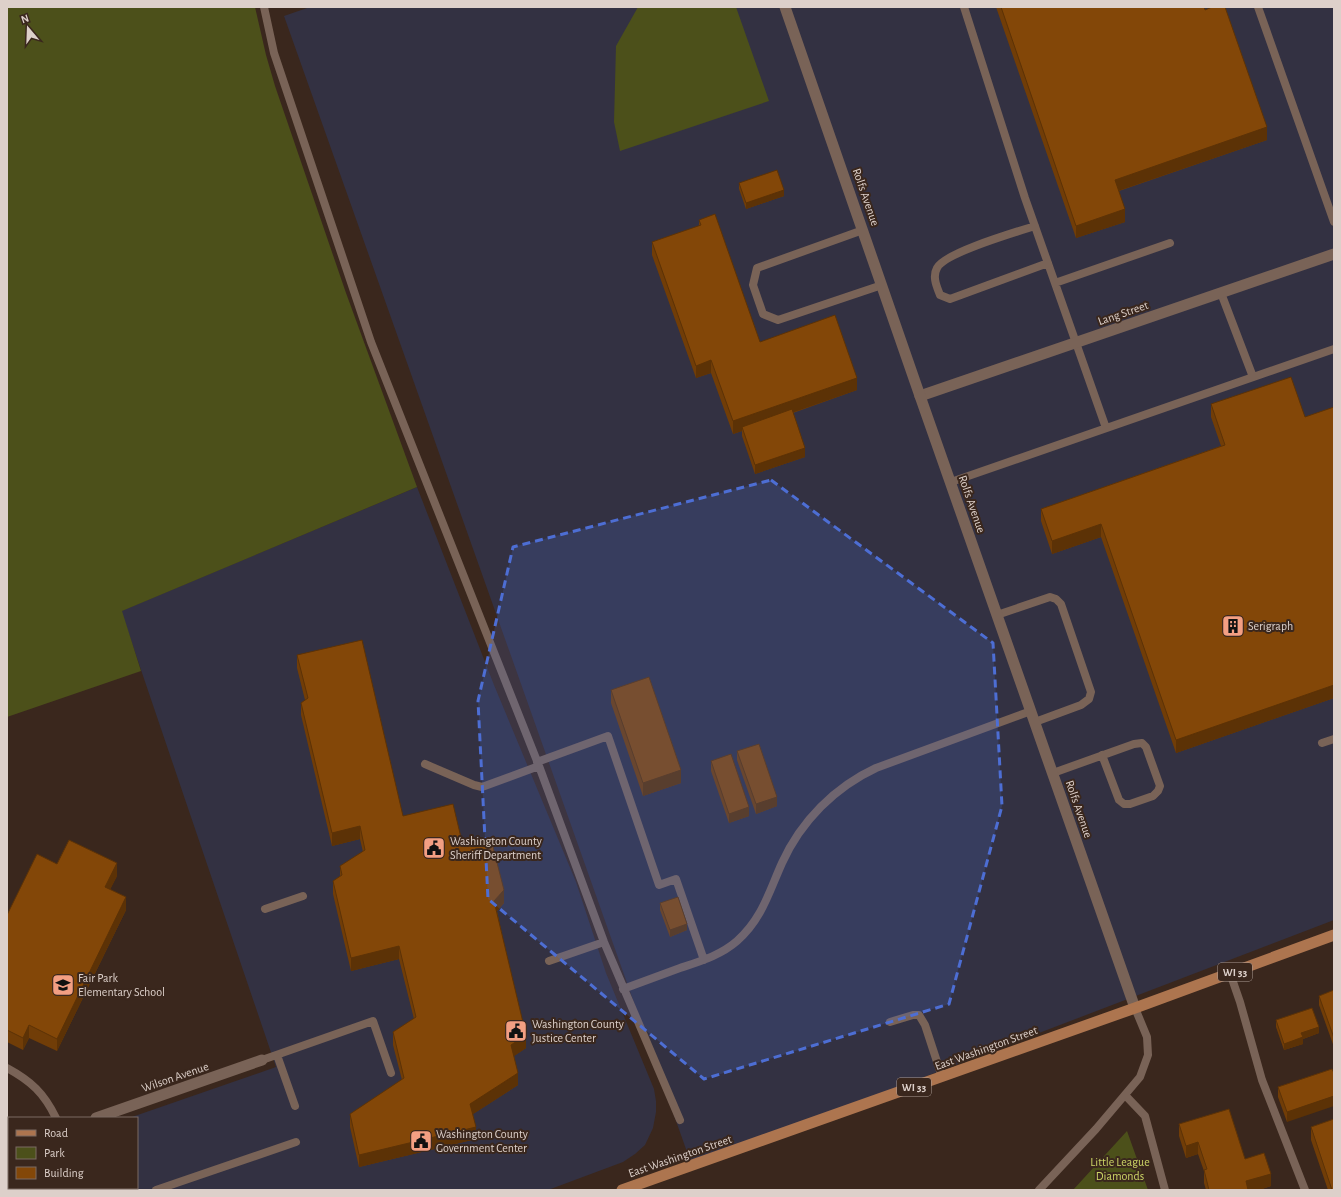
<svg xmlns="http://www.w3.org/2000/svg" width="1341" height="1197" font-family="'Alegreya Sans',sans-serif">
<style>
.commercial{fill:#333142}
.green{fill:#4c501a}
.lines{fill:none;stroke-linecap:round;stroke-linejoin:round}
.service{stroke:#796357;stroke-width:8}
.minor{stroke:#796357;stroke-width:11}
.tertiary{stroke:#796357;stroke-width:11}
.primary{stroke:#ad754f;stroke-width:11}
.wall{fill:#713d07}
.shaded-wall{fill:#5c3206}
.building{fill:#834708;stroke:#5c3206}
.marked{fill:#4d6ed4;fill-opacity:0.2;stroke:#4d6ed4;stroke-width:3;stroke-dasharray:8 5;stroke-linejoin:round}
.labels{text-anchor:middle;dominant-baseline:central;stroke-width:4;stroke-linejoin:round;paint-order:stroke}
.shield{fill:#3a271d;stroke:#ac9d96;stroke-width:1}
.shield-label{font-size:11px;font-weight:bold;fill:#ddd0ca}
.street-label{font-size:12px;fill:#ddd0ca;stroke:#3a271d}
.poi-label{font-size:12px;fill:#ddd0ca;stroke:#3a271d;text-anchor:start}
.park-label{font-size:12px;fill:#ccd566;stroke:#3a271d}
</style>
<rect width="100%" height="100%" fill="#3a271d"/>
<path class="commercial" d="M310,7H1334V920L692,1166L284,16Z
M417,487L494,685L576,882L606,973L654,1089L656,1101V1112L653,1128L645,1145L635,1154L623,1162L548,1190H7V1160L9,1159V1188H137V1118H129L276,1067L121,611Z"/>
<path class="green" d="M7,7H255L266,55L275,86L346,293L417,487L122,611L141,671L7,717Z
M638,7H736L769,101L620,151L614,122L616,46Z
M1127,1131L1148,1190H1073Z"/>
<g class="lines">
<path class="service" d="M264,7L274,53L371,342L539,766L604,942L680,1120
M964,7L1025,198L1106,428
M1258,7L1334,222
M1035,226C1016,232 944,253 937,268C932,277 937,287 940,295L950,299L1048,263
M863,230L757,268L753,285L763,314L778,320L882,285
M1055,283L1170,243
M1221,293L1253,377
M951,482L1334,349
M997,615L1050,597L1056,599L1061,604L1091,692L1089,699L1081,705L1035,722
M1322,743L1334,739
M537,762L608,736L659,885L676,879L704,960
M425,764L474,785L482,787L539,766
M1053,773L1134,744L1142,743L1146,747L1160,786L1158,791L1153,796L1130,804H1124L1119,800L1102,755
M265,909L303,896
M549,961L604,942
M1230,973L1240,1002L1262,1080L1305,1190
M623,989C642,982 661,975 680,968C701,961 721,955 737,941C762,919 769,892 782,863C801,821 835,787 876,768L1031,711
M890,1022L913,1015H919L925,1025L942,1077
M277,1055L295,1106
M262,1060L373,1021L391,1073
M7,1068C31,1081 44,1093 56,1118
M1125,1095L1145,1116L1165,1190
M88,1188L89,1190
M156,1190L296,1142
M1039,1190L1096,1129L1140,1077L1148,1055L1147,1037L1135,1008"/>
<path class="minor" d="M920,396L1334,254
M96,1118L262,1060
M7,1149L9,1148"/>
<path class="tertiary" d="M785,7L920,396L1135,1008"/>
<path class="primary" d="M622,1190L1135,1008L1334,935"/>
</g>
<path class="wall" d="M996,7H1204L1267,140L1119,191L1125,222L1076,238Z
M739,183L784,196L746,209L739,189Z
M699,220L760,342L857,390L793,413L805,457L755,474L742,436V431L733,434L711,373L696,378L652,255V242L699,226Z
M1211,404L1305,417L1334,407V698L1176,753L1101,537L1052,554L1041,521V509L1221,446L1211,417Z
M297,655L403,816L463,846L504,903L497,911L526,1048L514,1056L518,1085L473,1114L476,1139L359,1167L350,1127V1114L402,1080L393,1045V1032L414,1019L399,959L351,971L333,894V881L340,876V866L363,852L360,839L332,846L301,715V703L305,700L297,668Z
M611,690L681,783L643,796L611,703Z
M737,751L777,806L756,814L737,760Z
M711,761L749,816L729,823L711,771Z
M117,876L110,889L126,910L57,1051L29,1038L23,1050L7,1042V915Z
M660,903L687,930L670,937L660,910Z
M1334,990V1047L1319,1005V996Z
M1276,1020L1319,1033L1303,1039V1044L1284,1050L1276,1027Z
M1332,1069L1287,1122L1278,1097V1087Z
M1179,1124L1245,1159L1271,1186L1259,1190H1206L1204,1183V1171L1198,1154L1186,1158L1179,1136Z
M1311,1127L1334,1190H1328L1311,1140Z"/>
<path class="shaded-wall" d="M1267,127V140L1115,192V180Z
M784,190V196L746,209V203Z
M1125,209V222L1076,238V226Z
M711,360V373L696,378V366Z
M857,378V390L743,430L742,427V431L733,434V421Z
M805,448V457L755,474V465Z
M1101,524V537L1052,554V541Z
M1334,685V698L1176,753V740Z
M681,770V783L643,796V783Z
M777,797V806L756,814V804Z
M749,807V816L729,823V814Z
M360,826V839L332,846V833Z
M117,863V876L105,900V887Z
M504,890V903L494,914V901Z
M126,897V910L57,1051V1039Z
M687,924V930L670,937V930Z
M399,946V959L351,971V958Z
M29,1025V1038L23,1050V1038Z
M1319,1027V1033L1303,1039V1044L1284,1050V1044L1301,1033Z
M526,1035V1048L511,1058V1045Z
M518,1073V1085L470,1116V1104Z
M1334,1096V1106L1287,1122V1112Z
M476,1127V1139L359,1167V1155Z
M1198,1142V1154L1186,1158V1146Z
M1271,1174V1186L1259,1190H1246V1181Z"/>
<path class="building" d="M1001,7H1204L1205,10L1212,7H1225L1267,127L1115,180L1125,209L1076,226Z
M777,170L784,190L746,203L739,183Z
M715,214L760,342L835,315L857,378L733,421L711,360L696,366L652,242L701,225L699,220Z
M1291,377L1305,417L1334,407V685L1176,740L1101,524L1052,541L1041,509L1225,445L1211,404Z
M792,409L805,448L755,465L742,427Z
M362,640L403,816L453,804L463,846L491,839L504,890L494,901L526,1035L511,1045L518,1073L470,1104L476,1127L359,1155L350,1114L404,1078L393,1032L416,1017L399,946L351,958L333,881L342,875L340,866L365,850L360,826L332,833L301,703L308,698L297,655Z
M649,677L681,770L643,783L611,690Z
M759,744L777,797L756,804L737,751Z
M731,754L749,807L729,814L711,761Z
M69,840L117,863L105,887L126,897L57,1039L29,1025L23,1038L7,1030V915L37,854L57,864Z
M678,897L687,924L670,930L660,903Z
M1334,990V1038L1319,996Z
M1312,1008L1319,1027L1301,1033L1303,1037L1284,1044L1276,1020Z
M1332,1069L1334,1073V1096L1287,1112L1278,1087Z
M1229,1109L1245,1159L1264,1153L1271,1174L1246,1181L1248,1190H1209L1204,1170L1207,1169L1198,1142L1186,1146L1179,1124Z
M1334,1119V1190H1332L1311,1127Z"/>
<path class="marked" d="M771,480L993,643L1002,806L949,1004L704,1079L488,899L478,701L513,547Z"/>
<defs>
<g id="building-square" transform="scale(1.15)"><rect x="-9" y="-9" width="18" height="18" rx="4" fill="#f39f83" stroke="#3a271d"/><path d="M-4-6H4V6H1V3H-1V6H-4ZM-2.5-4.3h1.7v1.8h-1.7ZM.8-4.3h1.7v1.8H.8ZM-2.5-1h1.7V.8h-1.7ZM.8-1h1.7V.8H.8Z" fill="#111"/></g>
<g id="civic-square" transform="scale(1.15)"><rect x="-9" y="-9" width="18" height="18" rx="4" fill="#f39f83" stroke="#3a271d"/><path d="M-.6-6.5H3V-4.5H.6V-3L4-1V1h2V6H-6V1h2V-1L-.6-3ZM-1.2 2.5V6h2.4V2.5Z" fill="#111"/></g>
<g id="school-square" transform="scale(1.15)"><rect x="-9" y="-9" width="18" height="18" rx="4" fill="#f39f83" stroke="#3a271d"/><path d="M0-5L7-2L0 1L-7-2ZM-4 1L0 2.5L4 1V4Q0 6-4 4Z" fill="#111"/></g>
</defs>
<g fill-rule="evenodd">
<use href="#building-square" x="1233" y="626"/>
<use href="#civic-square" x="434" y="848"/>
<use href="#school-square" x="63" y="985"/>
<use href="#civic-square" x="516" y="1031"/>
<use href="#civic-square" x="421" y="1141"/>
</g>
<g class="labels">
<g class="shield">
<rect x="1218" y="963" width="34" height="18" rx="3"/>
<rect x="897" y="1078" width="34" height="18" rx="3"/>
</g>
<g class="shield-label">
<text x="1235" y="972">WI 33</text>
<text x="914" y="1087">WI 33</text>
</g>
<g class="street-label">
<text transform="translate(866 197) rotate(71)">Rolfs Avenue</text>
<text transform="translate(1123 313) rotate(-19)">Lang Street</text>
<text transform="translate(972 504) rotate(71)">Rolfs Avenue</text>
<text transform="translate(1079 809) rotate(71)">Rolfs Avenue</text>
<text transform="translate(986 1048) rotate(-20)">East Washington Street</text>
<text transform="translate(175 1077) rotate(-19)">Wilson Avenue</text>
<text transform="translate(680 1156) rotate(-19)">East Washington Street</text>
</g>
<g class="poi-label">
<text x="1248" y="626">Serigraph</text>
<text x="450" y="841">Washington County<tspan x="450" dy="14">Sheriff Department</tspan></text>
<text x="78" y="978">Fair Park<tspan x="78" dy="14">Elementary School</tspan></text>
<text x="532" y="1024">Washington County<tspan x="532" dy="14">Justice Center</tspan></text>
<text x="436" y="1134">Washington County<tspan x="436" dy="14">Government Center</tspan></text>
</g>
<g class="park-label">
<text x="1120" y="1162">Little League<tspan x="1120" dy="14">Diamonds</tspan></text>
</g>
</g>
<rect width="1341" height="1197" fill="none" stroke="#ddd0ca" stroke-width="16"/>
<rect x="8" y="1117" width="130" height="72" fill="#3a271d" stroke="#7b6b62"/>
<rect x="16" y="1130" width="20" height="6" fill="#ad754f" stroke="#7b6b62"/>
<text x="44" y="1137" font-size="12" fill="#ddd0ca">Road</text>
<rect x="16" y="1147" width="20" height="12" fill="#4c501a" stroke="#7b6b62"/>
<text x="44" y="1157" font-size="12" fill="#ddd0ca">Park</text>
<rect x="16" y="1167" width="20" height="12" fill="#834708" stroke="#7b6b62"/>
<text x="44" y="1177" font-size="12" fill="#ddd0ca">Building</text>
<g transform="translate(28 28) rotate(341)" stroke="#3a271d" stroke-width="3" paint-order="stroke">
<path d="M0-3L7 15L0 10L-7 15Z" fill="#ddd0ca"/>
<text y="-6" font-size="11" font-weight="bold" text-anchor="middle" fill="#ddd0ca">N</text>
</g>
</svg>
